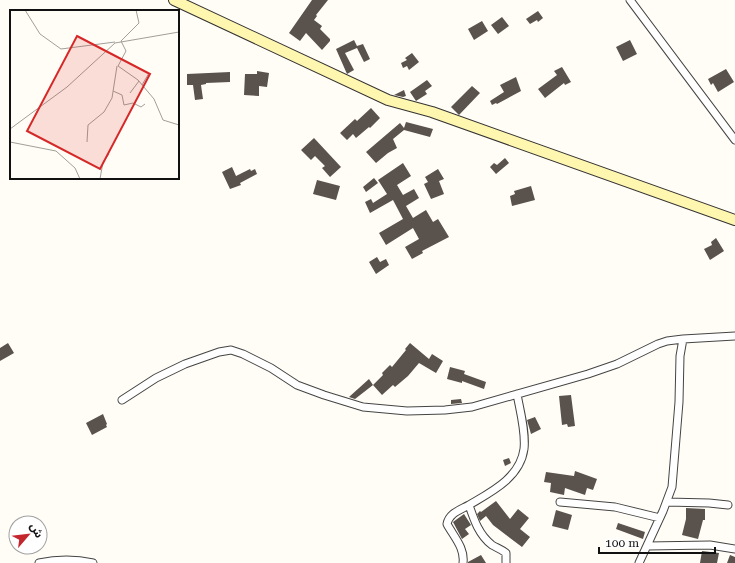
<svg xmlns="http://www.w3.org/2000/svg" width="735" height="563" font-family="'Roboto Serif','Noto Sans Arabic',serif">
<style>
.building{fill:#5a524d}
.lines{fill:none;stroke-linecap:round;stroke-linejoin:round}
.street-casing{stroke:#444;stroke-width:9}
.secondary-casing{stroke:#333;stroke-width:12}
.street{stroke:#fff;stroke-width:7}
.secondary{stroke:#fff6b0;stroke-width:10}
.inset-road{fill:none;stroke:#a09f9a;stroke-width:1}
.view{fill:#d62828;fill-opacity:0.15;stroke:#d62828;stroke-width:2}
.inset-edge{fill:none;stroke:#111;stroke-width:2}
</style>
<rect width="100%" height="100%" fill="#fffdf5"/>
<path class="building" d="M312,0H328L316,15L317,16L314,20L322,26L320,29L330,39V41L322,50L306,33L300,41L289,33Z
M538,11L543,18L538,22L537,20L530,24L526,19Z
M502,17L509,26L498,34L491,25Z
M482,21L488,31L474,40L468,29Z
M354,40L357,46L363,44L370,59L364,62L357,48L345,53L354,70L347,74L336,49Z
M630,40L637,54L623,61L616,47Z
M412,53L419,62L409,70L407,66L403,68L401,63L407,60L405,58Z
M562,67L571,82L565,85L564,83L545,98L538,89L557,75L554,71Z
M726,69L734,82L718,92L713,83L711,85L708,79Z
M257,71L269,73L267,87L259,86V96L244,95L245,74H257Z
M230,72V82L206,83V84L201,85L203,99L195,100L193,85H187V74Z
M516,77L521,91L497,104L496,103L492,105L490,101L504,92L500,85Z
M427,80L432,86L425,91L427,94L416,101L410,92Z
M472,86L480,93L459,115L451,107Z
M404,90L406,96L403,97L394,95Z
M371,108L380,118L370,128L369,127L356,138L353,134L347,140L340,133L355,119L357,121Z
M406,122L433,129L430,137L404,130L393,139L397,148L388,153L376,163L366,152L400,123L404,128Z
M314,138L341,167L330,177L322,168L325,166L315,156L311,160L301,150Z
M505,158L509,163L496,174L490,167L494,163L497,165Z
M403,163L411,176L397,185L403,195L414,189L419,198L406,206L413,218L426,210L433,222L438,219L449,237L422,251L423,253L412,259L405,247L419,239L413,228L386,245L379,233L403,219L393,200L370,213L365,202L371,199L373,203L387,194L378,180Z
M232,167L236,176L250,169L251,171L255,169L257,174L240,183L241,185L230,189L222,172Z
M438,169L444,179L439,181L444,194L431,199L424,184L428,182L425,177Z
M374,178L378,183L366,192L363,187Z
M317,180L340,186L336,200L313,194Z
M531,186L535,200L512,206L510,196L515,194L514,191Z
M716,238L724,251L710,260L704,249L712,245L711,242Z
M377,257L380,262L386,259L389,265L376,274L369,262Z
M8,343L14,353L0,361V348Z
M410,343L429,359L432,354L443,361L436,373L419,363L408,376L395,387L393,385L382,395L373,385L383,375L382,373L390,365L392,367L406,350L405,349Z
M450,367L465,371L464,374L486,382L484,389L462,381V383L447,379Z
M369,379L373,385L355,399L349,397Z
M571,395L575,426L568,427L567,424L562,425L559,396Z
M461,399L462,403L451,404V400Z
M103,414L107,424L106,425L107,427L92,435L86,423Z
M535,417L541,429L531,434L527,420Z
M509,458L511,463L505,466L503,460Z
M575,471L597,479L593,490L587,488L585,495L565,488L564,495L550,492L551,483L544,482L546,472L574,476Z
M496,501L510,519L518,509L529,518L520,529L530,537L522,547L493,525L486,516L480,521L477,514L480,511L481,512Z
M686,508L705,509V520H703L698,539L682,535L686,519Z
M556,510L572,515L568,530L552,526Z
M464,514L471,525L465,529L469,534L462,539L453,522Z
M618,523L645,532L643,539L616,529Z
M702,551L719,553L717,563H700Z
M481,555L486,563H468V562Z
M730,555L735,557V563H727Z"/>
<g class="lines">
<g class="street-casing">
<path id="street" d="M630,0L735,140
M122,400L156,378L185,364L219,352L231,350L243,354L271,368L297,385L324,395L363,407L407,411L445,410L472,407L588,374L617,364L658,344L667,341L683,339
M560,502L615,507L660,518
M667,502L709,503L728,505
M647,546L710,545L735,549
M39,563C57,559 76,559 93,563
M463,563C465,548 454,537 447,524C449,513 460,510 469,505
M506,563V553C501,549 497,548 492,545C479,535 474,520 469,505C491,492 520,478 524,449C526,432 520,411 517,394
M639,563L663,511L672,487L679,402L680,356L683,339L735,336"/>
</g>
<g class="secondary-casing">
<path id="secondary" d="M174,0L388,100L432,112L735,220"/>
</g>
<use href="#street" class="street"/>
<use href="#secondary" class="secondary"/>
</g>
<g transform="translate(10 10)">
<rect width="169" height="169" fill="#fffdf5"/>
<path class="inset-road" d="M15,0L30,24L51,39L105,32M126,0L129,13L111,31L116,41L108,56L128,70L144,89L153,110L169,115M132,75L139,63M103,81L112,85L114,95L123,93L131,97L135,94M120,83L129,71M0,119L57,77L105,33L169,22M0,132L46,141L65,158L70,169M77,132L78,115L94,102L102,88L107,56M90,169L93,152L99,144"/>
<path class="view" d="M67,26L140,64L90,159L17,121Z"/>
<rect width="169" height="169" class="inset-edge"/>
</g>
<g transform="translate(28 535) rotate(62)"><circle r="19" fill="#ffffff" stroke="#a0a0a0"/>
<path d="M0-3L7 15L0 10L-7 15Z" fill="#c4262e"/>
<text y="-6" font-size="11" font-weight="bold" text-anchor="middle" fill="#111111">ش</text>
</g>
<path d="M599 547v6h116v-6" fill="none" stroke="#111111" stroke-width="2"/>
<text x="605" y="547" font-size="12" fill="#111111" stroke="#ffffff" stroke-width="3" paint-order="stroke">100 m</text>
</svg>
